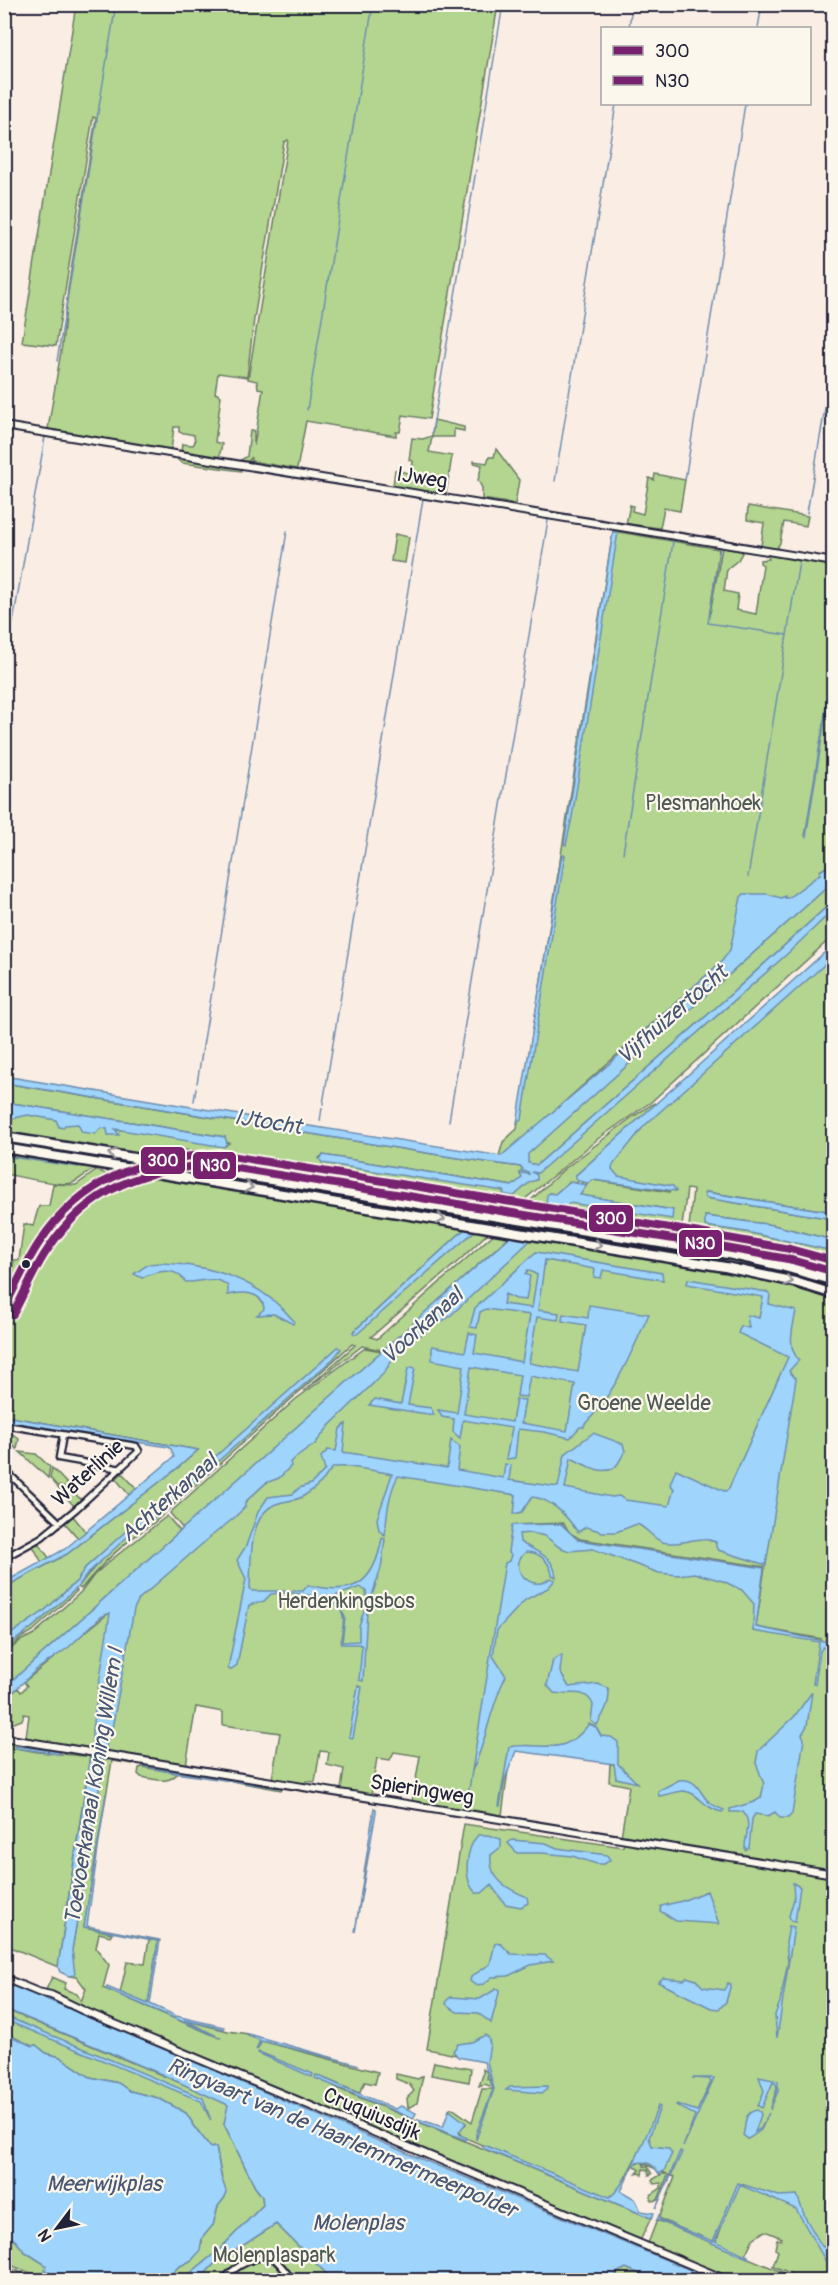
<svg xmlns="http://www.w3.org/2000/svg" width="838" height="2285" font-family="Pangolin,sans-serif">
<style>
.green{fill:#b3d58f;stroke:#6a7c65;stroke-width:1.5;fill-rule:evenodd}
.water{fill:#9fd4fd;stroke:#6d8daf;stroke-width:1.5;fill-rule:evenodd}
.pier{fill:#faede4}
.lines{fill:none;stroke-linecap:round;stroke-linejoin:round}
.stream{stroke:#6d8daf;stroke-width:1.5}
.minor-casing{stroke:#22223b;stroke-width:9}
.tertiary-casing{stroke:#22223b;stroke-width:10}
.trunk-casing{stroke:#22223b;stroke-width:13}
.minor{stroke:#fbf7ec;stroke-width:4.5}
.tertiary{stroke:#fbf7ec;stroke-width:6}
.trunk{stroke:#fbf7ec;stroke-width:8}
.bus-1-casing{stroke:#fbf7ec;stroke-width:12}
.bus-2-casing{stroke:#fbf7ec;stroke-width:12}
.bus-1{stroke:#77216f;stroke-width:8}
.bus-2{stroke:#77216f;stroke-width:8}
.oneway{stroke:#99979c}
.bus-dot{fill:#22223b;stroke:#fbf7ec;stroke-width:2}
.labels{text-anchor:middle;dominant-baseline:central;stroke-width:4.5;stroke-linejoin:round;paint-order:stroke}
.street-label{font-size:21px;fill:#22223b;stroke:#fbf7ec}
.park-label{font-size:21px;fill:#4e5854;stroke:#fbf7ec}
.water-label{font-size:22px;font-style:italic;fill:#485775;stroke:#fbf7ec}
.line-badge{stroke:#fbf7ec;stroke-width:2}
.badge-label{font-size:16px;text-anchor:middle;font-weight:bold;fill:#fff}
</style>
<rect width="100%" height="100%" fill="#faede4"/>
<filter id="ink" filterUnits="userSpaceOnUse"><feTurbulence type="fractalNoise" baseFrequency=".0167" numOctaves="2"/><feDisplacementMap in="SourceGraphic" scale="12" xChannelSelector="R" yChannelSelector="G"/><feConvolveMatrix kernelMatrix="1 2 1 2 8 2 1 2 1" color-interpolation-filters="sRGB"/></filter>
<g filter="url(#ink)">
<path class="green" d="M76,5H498L429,419L403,415L400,432H396V436L306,421L297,469L251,461V458L247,462L241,460L247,456L250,431H254V446L263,389L258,388L257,381L248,379L288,140L284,142L254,319L247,377L218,373L215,393L221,396L215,442L222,444L219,458L181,451L182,444L193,445L195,442L194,435L179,432V427H174L171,450L48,429L62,345L68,289L96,118L93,117L56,346L22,342Z
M434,420L464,427V431L454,429V437H432L429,452L452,456L446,494L393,486L395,470L408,473L412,471L413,461L409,460L412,438L423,439L432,436Z
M496,449L519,480L515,504L482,499V488L478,480L482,465L474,463V461L487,463L489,457H494Z
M178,456L242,467L241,471L182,463L178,460Z
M655,474L685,480L680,511L664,508L660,528L626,524L630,505L633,506L632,511L643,514L649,478L654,480Z
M748,506L808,516L806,526L784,522L780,543L776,549L761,546L764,523L747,520Z
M613,531L719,549L710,613L722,548L743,551L738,560L727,569L724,591L738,594L736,610L756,614L763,565L760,563V560L769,559L767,554L833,566V863L820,871V874L516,1145L503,1155L499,1156L503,1142L517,1129Z
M395,534L409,537L405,563L391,561Z
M833,882V901L729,996L537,1165L528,1163L526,1155Z
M833,910V936L651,1102L599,1138L525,1199L503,1198L233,1152L186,1150L150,1157L5,1134V1115H28L73,1121L82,1127L96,1126L126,1129L225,1146L229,1143L226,1142L225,1137L5,1102L4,1083L445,1156L521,1167L530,1174H520L522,1178L513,1186L323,1155L319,1158L321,1160L505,1191L504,1194L514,1196L530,1181L532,1172L726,1008Z
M833,955V1212L706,1192L707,1198L833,1219V1240L773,1225L706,1216V1226L746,1232L826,1249L833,1251V1257L741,1236L689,1227L693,1190L687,1189L682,1226L565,1207L570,1203L673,1210L579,1195L586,1185L581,1184L582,1182L588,1183L593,1180L670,1192L605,1176L626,1139Z
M654,1103L655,1105L575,1176L578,1181L577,1183L569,1182L555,1194L549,1193L546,1203L530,1201L563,1170L631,1118Z
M4,1139L524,1224L519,1229L5,1145Z
M4,1151L119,1168L109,1173C94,1161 85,1178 72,1183C62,1187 17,1176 5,1174Z
M187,1157L233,1159L512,1205L501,1215L169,1160Z
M96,1171L102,1172L106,1175C62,1200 37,1238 15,1283L5,1280V1271L12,1272L14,1260H19L24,1224L33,1226L39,1206H49L53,1184L76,1185Z
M129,1171L491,1230L463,1257L371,1337L377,1339L497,1231L513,1233L436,1303L535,1237L739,1273L833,1299L834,1643L826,1639L825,1642L834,1644L833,2280H807L773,2266L778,2251L775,2249L777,2239L781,2240L782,2238L765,2231L753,2239L745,2255L716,2242L729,2206L713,2243L784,2273L781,2280H730L647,2246L657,2220L683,2230L659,2218L675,2177L668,2175L658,2200L651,2201V2195L661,2188V2183L654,2184L652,2180L662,2174H667L643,2163L644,2166L648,2167L652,2174L649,2175L648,2170L643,2169L642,2175L640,2173L636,2174L640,2170L634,2165L640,2162L635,2159L613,2201L461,2136L459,2130L466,2124L449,2110L452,2108L472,2122L482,2089H493V2087L484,2084L479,2086L483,2075V2069L488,2073L487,2079L491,2081L485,2061L427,2049L464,1824L623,1847L625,1838L621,1837L629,1786L609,1782L610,1764H615L616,1778L631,1781L615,1761L511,1748L502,1815L467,1809L466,1812L412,1802L420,1756L394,1752L390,1760L377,1758L371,1795L341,1790L344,1769L327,1765L329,1752L320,1751L315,1782L306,1781L304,1784L272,1779L280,1733L223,1725V1712L196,1707L186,1765L87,1748L5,1736V1732L20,1737H26L29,1715L24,1714L22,1720L6,1726L4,1701L18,1688L21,1692L27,1686L24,1682L245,1502L330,1423L396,1353L362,1346L304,1391L355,1345L352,1344L155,1522C127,1540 102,1563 81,1589L78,1587C94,1566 130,1528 153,1519L341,1349L151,1514L136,1523L85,1568L78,1580L43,1612L5,1638V1587L67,1554L180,1466L198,1450L5,1416V1315L28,1273L35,1255L52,1230L76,1204L103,1183ZM466,1228L472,1233L353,1332ZM563,1523L570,1533L580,1539L765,1567L756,1627L822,1639L754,1629L760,1576L524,1529L512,1541L513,1525Z
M559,1213C648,1228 747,1238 833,1264V1278L550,1222Z
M544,1227L747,1261L833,1284V1289L761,1269L539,1232Z
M365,1348L382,1351L183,1529L170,1513L172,1511L296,1399Z
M4,1421L139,1443V1444L21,1426L5,1423Z
M4,1427L19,1439L17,1449L5,1439Z
M20,1452L36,1454L50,1467L48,1478Z
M52,1468L71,1488L57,1486L50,1478Z
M122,1473L137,1489L129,1495L116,1479Z
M58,1488L72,1490L81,1500L74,1506Z
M73,1516L86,1532L78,1538L65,1523Z
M167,1516L180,1531L5,1687L4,1655L20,1641L34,1634L82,1591L94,1575L111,1560Z
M38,1543L50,1559L42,1563L33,1546Z
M75,1589L77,1591L33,1631L21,1638L5,1652L4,1648L34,1626Z
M5,1742L59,1750L60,1752L16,1746L15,1748L38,1752L84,1756L65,1753V1750L90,1755L58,1967L5,1945V1812L8,1784L5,1760Z
M108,1758L134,1762L133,1764L112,1761L84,1927L112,1933L110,1936L99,1933L96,1948L109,1965L103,1988L220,2038L184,2020L228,2031L248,2034V2036L260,2040L257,2050L262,2041L378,2072L375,2084L365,2082L359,2093L316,2075L339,2089L651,2218L640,2241L45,1992L52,1977L66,1983L64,1989L77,1994L81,2001L86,1989L77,1977L69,1976L74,1974L72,1950L103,1763L104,1759L107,1760Z
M142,1767L178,1773C168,1785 155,1779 141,1777L138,1774L139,1768Z
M184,1771L196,1772L282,1787L281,1790L182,1772Z
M149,1939L158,1941L148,2004L120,1993L127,1962L145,1964Z
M4,2009L226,2102L229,2107L224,2124L255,2187L262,2196L263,2205L220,2249L182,2280H166L178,2267L192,2260L202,2243V2238L213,2225L218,2206L225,2197L216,2147L211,2148L197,2130L186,2113L158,2098L130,2091L118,2083L90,2077L60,2057L46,2053L36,2045L32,2046L5,2033Z
M434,2062L471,2069L469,2082L431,2075Z
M396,2074L418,2079L423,2076L417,2103L408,2108L407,2098L414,2091L409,2084L396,2079Z
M276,2224L333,2280H199L214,2264Z
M4,2233L16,2241L25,2252L46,2265L61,2280H49L5,2263Z
M4,2266L42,2280H22L5,2272Z
M626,2268L654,2280H614L618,2272Z"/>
<path class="water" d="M613,532H618L572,817L566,845L564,844Z
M833,664V670L806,837L805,836Z
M562,855H565L522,1119L517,1123Z
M833,863V882L528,1154V1163L537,1165L729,996L833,901V910L786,955L538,1173L532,1172L537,1175V1180L530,1182L514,1196L503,1194L504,1191L322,1163L320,1159L323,1155L512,1186L522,1178L520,1173L529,1174L528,1172L521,1171L523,1169L521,1167L445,1156L5,1083L4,1076L252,1117L501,1156L608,1065L722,961L730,950L741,897L744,894H767L781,898L785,896V898H788L820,874V871Z
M833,945V957L644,1126L613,1165L612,1169L618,1176L673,1186L676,1191L593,1180L588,1183L578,1181L575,1176Z
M5,1102L225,1137L227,1143L224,1147L115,1129L119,1135H108L107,1129L101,1128L95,1134L82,1132L78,1124L65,1125L63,1128L59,1127L56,1120L28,1115L5,1120Z
M569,1182L587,1185L580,1195L673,1210L672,1219L570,1203L449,1317L407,1343L393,1359L383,1374L330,1425L315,1444L290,1462L291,1466L279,1478L266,1483L245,1502V1507L234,1518L209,1538L139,1599L134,1609L112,1729L107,1741L72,1950L75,1975L69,1976L60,1972L58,1967L92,1746V1729L110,1613L101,1617L69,1647L36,1670L5,1700V1687L524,1224L533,1213H535L546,1203L547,1195L549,1193L555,1194Z
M705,1192L833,1212V1219L706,1198L704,1194Z
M705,1216L773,1225L833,1240V1251L746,1232L705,1226Z
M466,1228L477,1229L357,1334H354L353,1332Z
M536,1252L662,1273L663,1280L603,1270L601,1278L594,1277L595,1269L545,1260L538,1310L559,1313L558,1320L537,1317L529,1363L578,1372L586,1325L562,1321L563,1314L588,1318L589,1305L649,1314C631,1353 615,1394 584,1425V1427H580L570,1438L544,1432L518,1429L515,1458L506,1459L512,1428L463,1420L460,1438L453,1432L454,1419L442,1417L438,1410L457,1413L464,1366L432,1360V1346L465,1352L469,1333L477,1335L474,1353L522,1362L530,1315L486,1309L480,1312L477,1328L470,1327L475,1308ZM528,1270L537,1275L532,1308L503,1304L505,1294L516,1299L526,1300L530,1276L525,1274ZM471,1367L520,1375L517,1396L526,1397L530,1376L575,1384L567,1431L521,1423L525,1400L516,1399L512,1422L464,1414Z
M161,1263C212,1265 260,1280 294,1321L293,1324L274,1314L257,1315L264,1309C262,1290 241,1292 228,1295V1286C214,1274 201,1283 186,1282C183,1280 182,1278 180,1276C170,1267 151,1273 142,1278L134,1274L149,1264Z
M688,1279L767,1292L770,1294L769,1304L796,1311C793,1328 786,1347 799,1360L789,1371L796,1379L766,1565L718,1550L716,1547V1542C699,1535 686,1544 669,1543C655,1543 649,1529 637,1524L616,1532H603L586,1527L578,1532C567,1517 553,1499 532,1497L522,1512L514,1514L516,1495L398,1476C388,1495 387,1514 385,1535L379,1530L377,1519L392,1474C380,1472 342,1463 333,1468C329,1471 327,1475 324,1479C318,1486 310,1492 302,1497C293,1502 281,1500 272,1506C248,1520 251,1564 250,1588L252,1591H303L308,1585C353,1596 374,1585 382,1538L385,1539L381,1568L367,1611L363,1681L359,1680L362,1646L359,1644H341C340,1635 345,1625 343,1616C339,1594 288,1591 271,1594L264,1601L249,1605L237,1665L230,1670L228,1668L246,1579L237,1560L246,1546L258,1512L268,1497L293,1494L299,1488L311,1484L325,1470L321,1457L328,1450L336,1451L340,1429L346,1424L343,1452L447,1468L451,1440L460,1447L457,1470L503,1478L505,1464L511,1465L509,1480L558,1487L565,1454L593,1433L623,1444L625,1451C622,1456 619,1464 614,1468C601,1476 582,1463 571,1458L565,1488L612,1497L619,1496L625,1500L669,1506L674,1489L670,1484L676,1469L724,1491L728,1490L788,1357L738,1333L741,1326L749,1328L747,1315L759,1318L763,1297L687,1284ZM360,1587L366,1591L367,1601L359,1626V1641L342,1642L345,1617L333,1597Z
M338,1347L341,1349L334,1358L153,1519L137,1528L88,1573L78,1587L34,1626L5,1648V1638L43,1612L78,1580L85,1568L136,1522L151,1514Z
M411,1367L415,1368L408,1405L431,1408L434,1415L369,1405L375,1399L401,1404L408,1369Z
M5,1416L198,1450L180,1466L67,1554L5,1587V1582L65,1549L174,1457L171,1449L168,1447L5,1421Z
M561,1524L578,1540L764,1568L756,1627L833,1643V1649L823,1647L820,1651L815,1684H813L819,1642L753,1631L754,1604L742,1590L723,1581L694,1573L678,1575L659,1573L593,1549L569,1551L559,1547L545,1536L531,1533L519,1534L520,1542C536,1552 554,1555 556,1577L552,1575C550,1562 540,1552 526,1552C505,1567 533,1595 550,1578L555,1580L548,1588L525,1600L497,1630L493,1656L506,1676C490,1706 487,1741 472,1771L505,1563L509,1561L511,1555L508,1552L512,1525Z
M562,1655L560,1672L569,1687L598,1684L608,1688C612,1700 603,1715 597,1725L591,1721L593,1705C586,1687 569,1696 554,1693L547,1685L553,1660Z
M358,1686L362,1687L353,1738L349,1737Z
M812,1692L807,1726L802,1734L804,1739L792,1814L788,1818H780L775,1812L768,1816L755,1814L752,1819L749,1848L745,1850C744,1837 753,1824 743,1812H730V1809L754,1802L761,1798L764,1784L756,1763L758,1751L794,1717Z
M589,1724L596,1727L601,1736L611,1737L618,1742V1764L637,1783L616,1778L614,1764L516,1751L505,1779L500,1806H499L509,1747C542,1740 562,1760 589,1724Z
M16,1746L60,1752L59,1754L15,1748Z
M5,1760L8,1784L5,1812L4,1760Z
M142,1766L280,1788L175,1773Z
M679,1780C699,1778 699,1794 710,1803C714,1806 720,1808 724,1810L722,1812C703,1808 698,1792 684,1791C676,1791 667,1795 659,1796L658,1791Z
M106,1793L87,1926L160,1940L150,2004L176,2016L224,2027V2029L184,2020L221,2038L106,1989L107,1987L148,2004L158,1941L84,1927Z
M374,1808L376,1809V1812L355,1932Z
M478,1835H488L501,1839V1847L491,1855C488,1879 508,1889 527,1897L528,1903L521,1907L505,1904L491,1885L482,1893H476C462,1880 466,1848 478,1835Z
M512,1840L546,1843L557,1848L607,1855L610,1860L604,1864H597L572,1856L542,1853H517L508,1843Z
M793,1883L800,1887L795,1922L791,1921L789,1916L794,1899Z
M707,1891L719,1924L676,1921L660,1911L661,1906L682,1901Z
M789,1926L794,1927L777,2038L775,2015L780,2002L788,1962L786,1943Z
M495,1943L501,1944L511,1954L545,1955L553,1961L531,1965L508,1976L492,1977L484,1984L475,1985L470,1981L471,1977L490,1964Z
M687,1977L696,1980L703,1987L724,1990L728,1983L731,1984L726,2002L719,2009L711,2008L658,1982L663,1978L684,1980Z
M4,1981L414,2156L715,2280H654L626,2268L618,2272L614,2280H333L276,2224L214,2264L199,2280H182L220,2249L263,2205L262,2196L255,2187L224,2124L228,2105L161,2074L5,2009Z
M496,1989H499V1993L491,2023L478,2013L457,2012L446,2004L447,2000L451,1997L480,1999Z
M5,2016L203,2098L211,2121L201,2101L5,2020Z
M4,2033L32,2046L36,2045L46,2053L60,2057L90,2077L118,2083L130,2091L158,2098L186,2113L197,2130L211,2148L216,2147L221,2176L226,2191L225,2197L218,2206L213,2225L202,2238L200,2251L192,2260L178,2267L166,2280H61L45,2270L46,2265L24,2251L16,2241L5,2233Z
M248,2034L359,2065L262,2041L256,2050L260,2040L248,2036Z
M485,2035L488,2037L490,2044L487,2062L494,2089L476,2140V2134L493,2089L484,2062L458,2057L453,2051L458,2044L472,2042Z
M259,2052L313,2074L312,2077L258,2053Z
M316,2075L395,2109L401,2106L416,2113L413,2119L315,2078Z
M759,2077L778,2081V2091L770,2110L777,2088L776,2084L773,2082L762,2108L758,2106L764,2091Z
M692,2078H714L683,2147L695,2115L676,2105L677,2104L697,2111L711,2082L709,2079Z
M548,2086V2088L542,2093L506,2090L510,2087Z
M658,2106L660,2107L649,2138L652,2146L668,2148L672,2153L664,2171L659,2174C654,2165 648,2160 636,2163L631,2170L621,2191L635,2199L641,2211L654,2213L651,2218L483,2148L484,2145L609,2197C626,2189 651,2125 658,2106Z
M449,2110L466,2123L459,2132L460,2135L467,2138L466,2140L417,2121L418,2119L443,2127Z
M757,2110L760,2112L761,2115L755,2132L761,2128L769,2113L761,2130L748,2139L743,2135C747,2124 742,2113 757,2110Z
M680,2151L682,2152L656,2208Z
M738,2183L779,2196L797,2195L805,2217L821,2245L823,2247L829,2244C835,2253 834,2263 833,2274L796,2209L740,2185L715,2241L748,2256V2258L657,2220L659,2215L660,2220L713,2241Z"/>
<path class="pier" d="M542,1203L569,1207L562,1214L535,1209Z"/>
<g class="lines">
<path class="stream" d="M629,28L632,4
M758,28L762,4
M477,161L503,4
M57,361L116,4
M307,410L373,4
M432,433L476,170
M685,480L745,104
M555,481L616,104
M807,513L834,356
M720,548L708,623L787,635L799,562
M4,674L45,437
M623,853L673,542
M748,877L787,635
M197,1083L287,531
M194,1101L196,1088
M323,1104L423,499
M320,1121L322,1108
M449,1121L548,520
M4,1156L79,1167
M466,1807L472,1771"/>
<g class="minor-casing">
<path id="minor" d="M4,1425L136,1446L139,1451L76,1509L42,1537L4,1558
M63,1435L59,1458L121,1469
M4,1469L59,1522
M225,2280C229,2268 261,2252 274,2259C281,2264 287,2274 293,2280"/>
</g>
<g class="tertiary-casing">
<path id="tertiary" d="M4,426L834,562
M4,1738L834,1874
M4,1978L38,1992L51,1995L84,2011L727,2280"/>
</g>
<g class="trunk-casing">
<path id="trunk" d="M4,1137L728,1254L781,1266L834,1281
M4,1148L725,1267L795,1282L834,1294"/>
</g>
<use href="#minor" class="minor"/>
<use href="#tertiary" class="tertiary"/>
<use href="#trunk" class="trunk"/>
<g class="bus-1-casing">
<path id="bus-1" d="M4,1308C16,1286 25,1264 39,1243C82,1178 143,1157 219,1154L700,1233L790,1249L834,1261"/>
</g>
<g class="bus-2-casing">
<path id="bus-2" d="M13,1314C25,1292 34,1269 48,1249C89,1187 147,1167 218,1165L698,1243L788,1259L831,1271"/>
</g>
<use href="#bus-1" class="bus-1"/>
<use href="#bus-2" class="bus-2"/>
</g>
<defs><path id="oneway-chevron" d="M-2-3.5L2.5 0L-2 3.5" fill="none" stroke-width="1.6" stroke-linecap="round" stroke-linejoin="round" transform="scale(1.5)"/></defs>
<g class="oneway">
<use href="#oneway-chevron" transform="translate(112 1154) rotate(-171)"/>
<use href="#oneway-chevron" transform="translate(249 1187) rotate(9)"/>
<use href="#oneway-chevron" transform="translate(441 1219) rotate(9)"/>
<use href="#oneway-chevron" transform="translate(598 1245) rotate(10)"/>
<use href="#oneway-chevron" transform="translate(789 1281) rotate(13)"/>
</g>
</g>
<circle class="bus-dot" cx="26" cy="1264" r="5"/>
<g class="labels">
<g class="street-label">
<text transform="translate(422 478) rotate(9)">IJweg</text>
<text transform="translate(88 1473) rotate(-42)">Waterlinie</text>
<text transform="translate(422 1790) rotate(9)">Spieringweg</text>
<text transform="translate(372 2114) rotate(23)">Cruquiusdijk</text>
</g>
<g class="park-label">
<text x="703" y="803">Plesmanhoek</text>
<text x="644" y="1403">Groene Weelde</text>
<text x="346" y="1601">Herdenkingsbos</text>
<text x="274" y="2255">Molenplaspark</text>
</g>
<g class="water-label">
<text transform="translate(672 1015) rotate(-41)">Vijfhuizertocht</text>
<text transform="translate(268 1122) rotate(9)">IJtocht</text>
<text transform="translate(422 1326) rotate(-42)">Voorkanaal</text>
<text transform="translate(169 1498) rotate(-41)">Achterkanaal</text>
<text transform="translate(94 1786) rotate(-81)">Toevoerkanaal Koning Willem I</text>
<text transform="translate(342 2138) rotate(23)">Ringvaart van de Haarlemmermeerpolder</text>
<text x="104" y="2184">Meerwijkplas</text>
<text x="358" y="2223">Molenplas</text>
</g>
</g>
<g class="line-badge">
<rect x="140" y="1146" width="46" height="29" rx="6" fill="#77216f"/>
<rect x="192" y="1151" width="45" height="29" rx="6" fill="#77216f"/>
<rect x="588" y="1204" width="46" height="29" rx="6" fill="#77216f"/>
<rect x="678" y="1229" width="45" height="29" rx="6" fill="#77216f"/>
</g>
<g class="badge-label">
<text x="163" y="1166">300</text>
<text x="215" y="1171">N30</text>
<text x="611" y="1224">300</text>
<text x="700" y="1249">N30</text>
</g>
<rect width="838" height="2285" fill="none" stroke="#fbf7ec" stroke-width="24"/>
<rect x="12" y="12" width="814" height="2261" fill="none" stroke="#22223b" stroke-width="2" filter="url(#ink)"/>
<rect x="601" y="27" width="210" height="78" fill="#fbf7ec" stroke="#a4a2a5" stroke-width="1.5"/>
<rect x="613" y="46" width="30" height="9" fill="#77216f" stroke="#a4a2a5" stroke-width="1.5"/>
<text x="655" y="57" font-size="18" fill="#22223b">300</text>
<rect x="613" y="76" width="30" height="9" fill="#77216f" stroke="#a4a2a5" stroke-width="1.5"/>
<text x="655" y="87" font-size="18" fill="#22223b">N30</text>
<g transform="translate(57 2228) rotate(238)" stroke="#fbf7ec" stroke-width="4.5" paint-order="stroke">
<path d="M0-4.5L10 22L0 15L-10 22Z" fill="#22223b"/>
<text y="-9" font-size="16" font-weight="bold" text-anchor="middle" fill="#22223b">N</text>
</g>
</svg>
